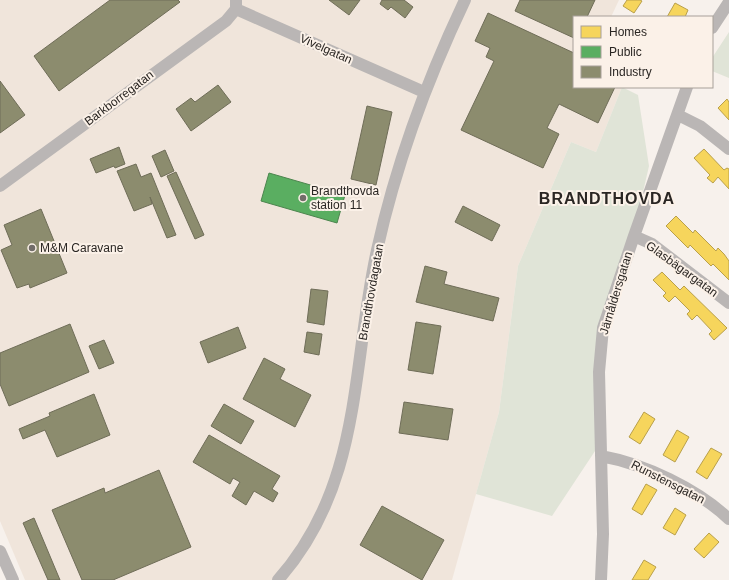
<svg xmlns="http://www.w3.org/2000/svg" width="729" height="580" font-family="Arial,sans-serif">
<style>
.built{fill:#f0e5db}
.green{fill:#e0e4d7}
.homes{fill:#f6d55c;stroke:#b9a04b}
.public{fill:#5aae61;stroke:#4c854e}
.industry{fill:#8c8c6e;stroke:#6f6d58}
.lines{fill:none;stroke-linecap:round;stroke-linejoin:round}
.minor{stroke:#bab6b5;stroke-width:12}
.poi-dot{fill:#726d69;stroke:#fbf1e8;stroke-width:1.5}
.labels{text-anchor:middle;dominant-baseline:central;stroke-width:4;stroke-linejoin:round;paint-order:stroke}
.street-label{font-size:12px;fill:#2a2623;stroke:#fbf1e8}
.poi-label{font-size:12px;fill:#2a2623;stroke:#fbf1e8;text-anchor:start}
.district-label{font-size:16px;font-weight:bold;letter-spacing:1px;fill:#2a2623;stroke:#fbf1e8}
</style>
<rect width="100%" height="100%" fill="#f7f1ec"/>
<path class="built" d="M0,0H619L611,17H574V87H622L596,152L571,142L518,266L499,412L452,580H25L0,521Z"/>
<path class="green" d="M729,32V78L712,71V58Z
M622,87L638,95L649,166L634,231L602,334L599,445L552,516L476,494L499,412L518,266L571,142L596,152Z"/>
<path class="homes" d="M627,0H640L642,1L634,13L623,6Z
M675,3L688,10L685,17H667Z
M727,99L729,102V120L718,108Z
M704,149L724,170L727,168L729,169V189L718,177L713,183L707,178L710,175L694,158Z
M676,216L693,233L695,230L716,251L718,248L724,254L729,261V280L713,264L711,266L690,245L688,248L666,226Z
M662,272L680,290L684,286L727,328L714,340L709,334L712,331L697,315L692,320L687,314L690,311L675,296L669,302L663,296L666,293L653,280Z
M644,412L655,419L640,444L629,437Z
M677,430L689,437L675,462L663,455Z
M711,448L722,454L707,479L696,472Z
M646,484L657,490L642,515L632,509Z
M675,508L686,515L675,535L663,528Z
M709,533L719,542L704,558L694,549Z
M644,560L656,567L648,580H632Z"/>
<path class="public" d="M269,173L345,195L337,223L261,201Z"/>
<path class="industry" d="M110,0H178L180,2L59,91L34,56Z
M329,0H360L349,15Z
M382,0H404L413,7L405,18L391,7L388,10L380,4Z
M520,0H595L587,17H574V38L515,11Z
M488,13L574,53V87H615L598,123L559,104L547,128L559,134L543,168L461,130L494,61L486,57L490,48L475,41Z
M0,81L25,115L0,133Z
M218,85L231,102L191,131L176,109L191,98L195,102Z
M367,106L392,112L376,185L351,179Z
M119,147L125,164L115,168L114,166L96,173L90,159Z
M165,150L174,171L161,177L152,156Z
M136,164L141,177L151,173L176,235L167,238L150,197L152,204L134,211L117,171Z
M176,172L204,235L195,239L167,176Z
M463,206L500,225L492,241L455,222Z
M41,209L67,273L30,288L29,284L17,288L1,250L12,245L4,225Z
M425,266L447,272L444,284L499,298L493,321L416,302Z
M311,289L328,291L324,325L307,322Z
M416,322L441,326L433,374L408,370Z
M70,324L89,372L9,406L0,384V353Z
M238,327L246,348L208,363L200,342Z
M307,332L322,334L319,355L304,352Z
M104,340L114,363L99,369L89,346Z
M264,358L285,369L280,379L311,395L295,427L243,399Z
M94,394L110,435L57,457L45,430L23,439L19,429L50,416L49,413Z
M404,402L453,409L448,440L399,433Z
M224,404L254,421L241,444L211,426Z
M209,435L280,476L272,489L278,493L273,502L254,491L246,505L232,496L240,482L233,478L230,484L193,462Z
M159,470L191,547L113,580H82L52,510L104,488L105,493Z
M382,506L444,540L422,580L360,545Z
M34,518L60,580H48L23,523Z"/>
<g class="lines">
<path class="minor" d="M236,0V9L424,92
M712,28L729,2
M678,115L700,126L729,149
M0,186L226,21L236,9
M634,236L652,244L729,303
M601,456C645,464 697,489 729,519
M0,551L13,580
M278,580C363,484 351,368 377,250C396,164 427,80 465,0
M601,580L603,534L599,372L603,328L634,236L687,87"/>
</g>
<g class="poi-dot">
<circle cx="303" cy="198" r="4"/>
<circle cx="32" cy="248" r="4"/>
</g>
<g class="labels">
<g class="street-label">
<text transform="translate(326 49) rotate(24)">Vivelgatan</text>
<text transform="translate(119 98) rotate(-37)">Barkborregatan</text>
<text transform="translate(682 269) rotate(36)">Glasbägargatan</text>
<text transform="translate(371 292) rotate(-80)">Brandthovdagatan</text>
<text transform="translate(616 293) rotate(-73)">Järnåldersgatan</text>
<text transform="translate(668 482) rotate(27)">Runstensgatan</text>
</g>
<g class="poi-label">
<text x="311" y="191">Brandthovda<tspan x="311" dy="14">station 11</tspan></text>
<text x="40" y="248">M&amp;M Caravane</text>
</g>
<g class="district-label">
<text x="607" y="198">BRANDTHOVDA</text>
</g>
</g>
<rect x="573" y="16" width="140" height="72" fill="#fbf1e8" stroke="#a7a099"/>
<rect x="581" y="26" width="20" height="12" fill="#f6d55c" stroke="#a7a099"/>
<text x="609" y="36" font-size="12" fill="#2a2623">Homes</text>
<rect x="581" y="46" width="20" height="12" fill="#5aae61" stroke="#a7a099"/>
<text x="609" y="56" font-size="12" fill="#2a2623">Public</text>
<rect x="581" y="66" width="20" height="12" fill="#8c8c6e" stroke="#a7a099"/>
<text x="609" y="76" font-size="12" fill="#2a2623">Industry</text>
</svg>
